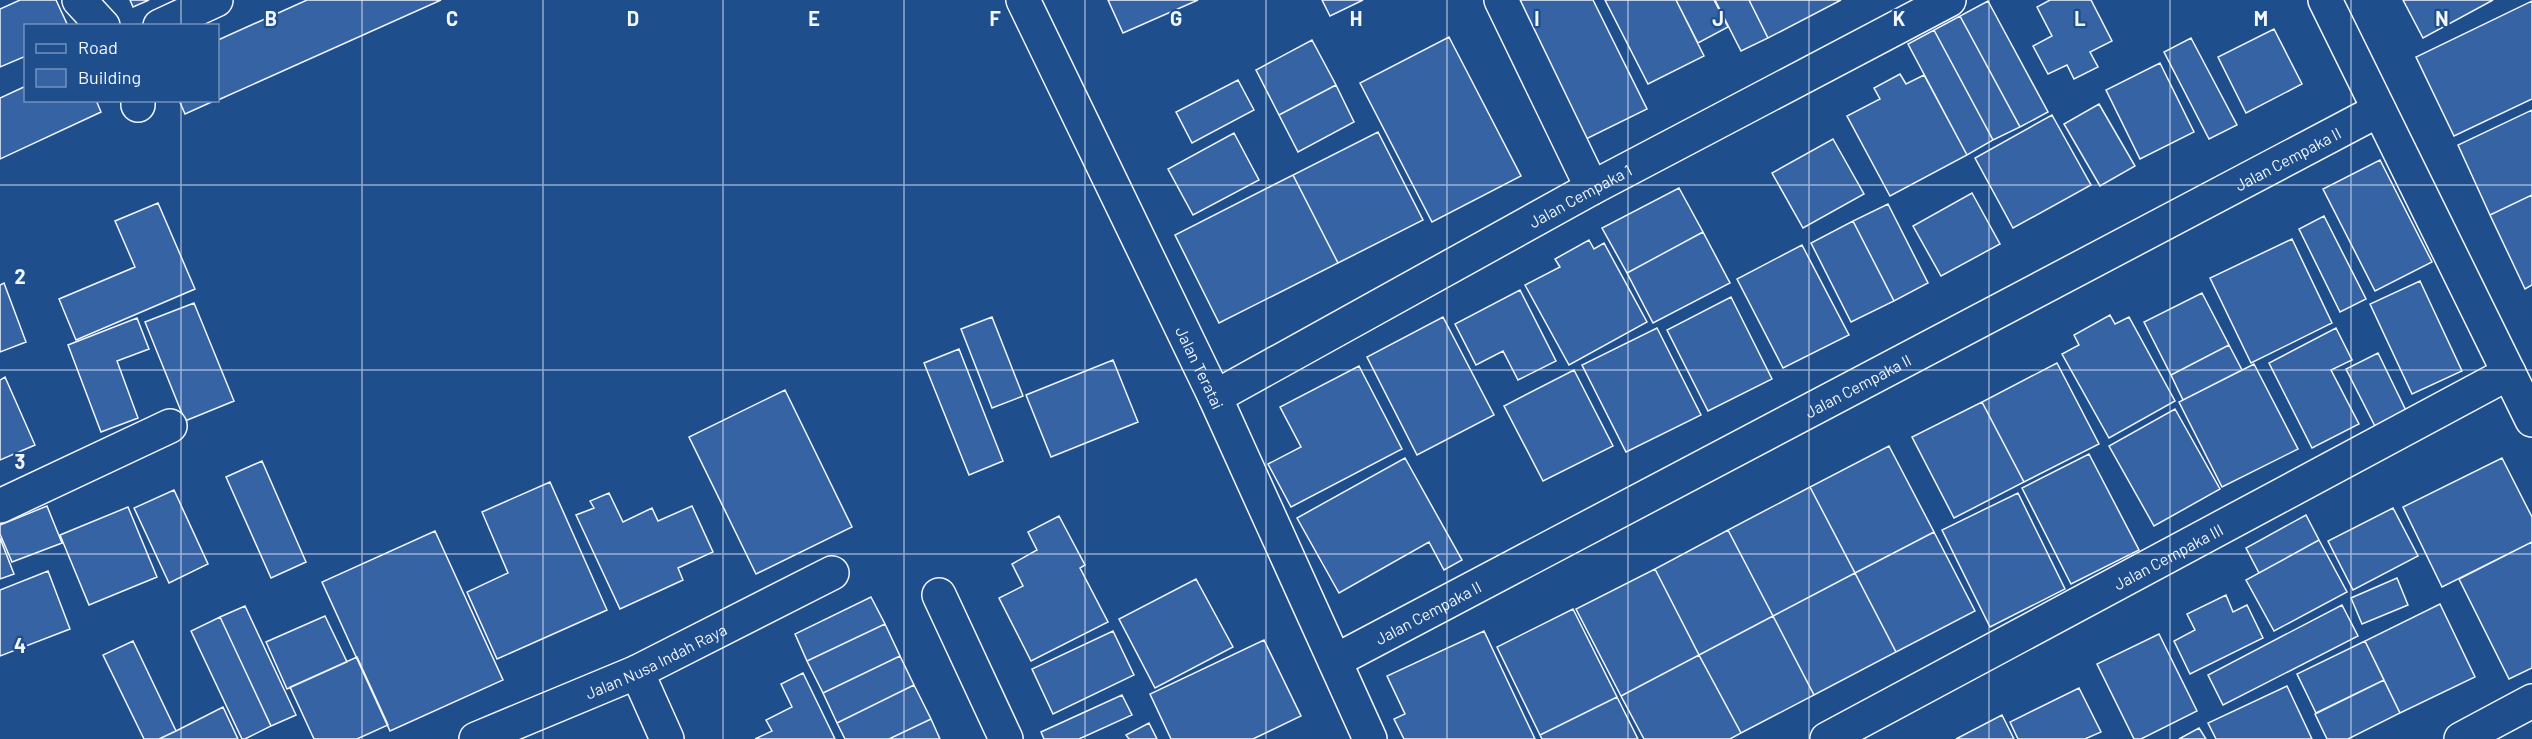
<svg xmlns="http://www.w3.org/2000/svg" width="2532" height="739" font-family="Barlow,sans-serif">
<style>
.building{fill:#3563a3;stroke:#f2f6ff;stroke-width:1.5}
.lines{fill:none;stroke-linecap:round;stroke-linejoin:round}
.street-casing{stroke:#f2f6ff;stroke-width:36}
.street{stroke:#1f4e8c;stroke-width:33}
.grid{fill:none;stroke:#f2f6ff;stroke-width:1.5;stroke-opacity:0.55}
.labels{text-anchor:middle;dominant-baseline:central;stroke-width:4.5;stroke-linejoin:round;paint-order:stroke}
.street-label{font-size:16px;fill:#f2f6ff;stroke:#1f4e8c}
.grid-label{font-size:20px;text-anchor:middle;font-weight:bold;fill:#f2f6ff;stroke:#1f4e8c;stroke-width:4.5;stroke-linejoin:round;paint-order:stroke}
</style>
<rect width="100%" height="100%" fill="#1f4e8c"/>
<path class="building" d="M20,0H56L68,26H26V56L0,67V9Z
M130,0H149L133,7Z
M307,0H441L218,100V40Z
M1108,0H1198L1123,33Z
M1322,0H1363L1330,16Z
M1518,0H1593L1647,109L1584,140Z
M1605,0H1676L1704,56L1648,84Z
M1676,0H1714L1728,27L1698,43Z
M1715,0H1749L1768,38L1741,51Z
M1749,0H1841L1768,38Z
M2050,0H2091L2112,41L2090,52L2098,67L2074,79L2067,65L2048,74L2033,46L2052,36L2037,7Z
M2403,0H2493L2423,38Z
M1988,1L2048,112L2020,127L1960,16Z
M2532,1V99L2454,136L2416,57Z
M1960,16L2020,127L1993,140L1934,30Z
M2274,29L2302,84L2246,113L2218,57Z
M1934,30L1993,140L1967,155L1908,44Z
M1449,37L1521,176L1432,222L1360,83Z
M2191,38L2237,125L2209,139L2164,52Z
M1312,40L1336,85L1279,115L1256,70Z
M2160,63L2194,132L2140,159L2106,90Z
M1900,74L1906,84L1924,75L1967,155L1890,196L1847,116L1880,99L1874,88Z
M1238,80L1254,110L1192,143L1176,112Z
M1336,85L1354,122L1298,152L1279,115Z
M26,86V100H96L101,112L0,159V98Z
M179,100H216L185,114Z
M2099,104L2135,166L2100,186L2064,124Z
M2532,110V195L2490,215L2458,145Z
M2052,115L2091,185L2013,228L1975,158Z
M1378,132L1423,220L1338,263L1293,175Z
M1234,133L1259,180L1193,215L1168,169Z
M1833,139L1864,194L1803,228L1772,173Z
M2380,160L2432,262L2375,291L2323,189Z
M1293,175L1338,263L1219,323L1175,235Z
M1679,188L1703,232L1627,273L1602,228Z
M1972,193L2000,244L1941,276L1913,226Z
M2532,195V285L2525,289L2490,215Z
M158,203L195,289L76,340L59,299L135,267L115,221Z
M1888,204L1928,283L1894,301L1853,221Z
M2324,216L2366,299L2340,312L2299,229Z
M1853,221L1894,301L1851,322L1811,243Z
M1703,232L1730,283L1653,323L1627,273Z
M2292,239L2332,323L2251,363L2210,278Z
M1589,240L1594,249L1604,243L1647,322L1569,365L1525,285L1560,267L1555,259Z
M1802,245L1849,335L1783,368L1737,279Z
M2420,281L2462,371L2412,394L2370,304Z
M4,283L26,342L0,352V285Z
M1520,290L1556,361L1518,380L1503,351L1476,365L1455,324Z
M2202,293L2229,345L2171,375L2144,322Z
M1731,297L1772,379L1708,411L1667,330Z
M194,303L234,401L185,421L145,322Z
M2110,315L2115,324L2129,317L2175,401L2109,438L2062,354L2079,345L2074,335Z
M992,317L1023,396L992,408L961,329Z
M1443,317L1494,415L1417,455L1367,357Z
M137,318L149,349L117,361L138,418L101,432L68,345Z
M1657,328L1701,415L1626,452L1582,365Z
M2336,328L2352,360L2331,370L2359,424L2312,448L2269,363Z
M2229,345L2242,370L2183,400L2171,375Z
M959,349L1003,461L969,475L924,363Z
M2378,353L2412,423L2381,438L2346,369Z
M1113,360L1138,422L1051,457L1026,395Z
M2057,363L2099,444L2024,482L1982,402Z
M2254,364L2298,449L2222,487L2179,402Z
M1359,366L1402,449L1291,507L1268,464L1301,447L1280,407Z
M1574,370L1613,446L1543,481L1504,406Z
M5,377L35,445L0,460V380Z
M785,390L852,527L756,574L689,437Z
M1982,402L2024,482L1954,518L1912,437Z
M2175,409L2220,489L2154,526L2109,446Z
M1889,446L1934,532L1855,573L1810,487Z
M2089,454L2139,550L2071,584L2022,488Z
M1405,458L1462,560L1444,570L1429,542L1339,593L1297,518Z
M2502,458L2532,517V542L2442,587L2403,507Z
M262,461L306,562L271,578L226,477Z
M550,482L607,610L497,659L467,592L508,573L482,512Z
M1810,487L1855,573L1773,616L1728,530Z
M174,490L208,564L169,583L134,508Z
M609,493L623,522L652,508L658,521L692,506L713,552L678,568L683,580L620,609L576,515L594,508L590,501Z
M2018,493L2065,589L1990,627L1942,530Z
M47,506L62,543L12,562L0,534V525Z
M128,507L157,577L89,605L60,535Z
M2393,508L2418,556L2353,590L2328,541Z
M2306,515L2319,540L2259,573L2246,548Z
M1059,516L1085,565L1080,568L1108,622L1031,661L999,598L1023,586L1012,564L1037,550L1028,532Z
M1728,530L1773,616L1699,655L1655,569Z
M435,531L503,680L390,731L322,582Z
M1934,532L1975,611L1896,652L1855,573Z
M0,538L14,574L0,579Z
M2319,540L2347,592L2274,631L2246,580Z
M2532,542V668L2509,679L2459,579Z
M1655,569L1699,655L1621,696L1576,609Z
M48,571L70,629L0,656V590Z
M1855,573L1896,652L1814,695L1773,616Z
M2397,578L2408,605L2362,624L2351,598Z
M1196,579L1233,647L1155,688L1119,619Z
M2226,595L2233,612L2247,605L2263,638L2190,674L2174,641L2195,630L2187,614Z
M871,597L885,624L807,661L795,634Z
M2440,604L2475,677L2400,713L2365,641Z
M2342,605L2358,636L2223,705L2208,675Z
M245,606L296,715L271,726L220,617Z
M1573,609L1617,697L1540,735L1497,647Z
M325,616L347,662L287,689L266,642Z
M1773,616L1814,695L1741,733L1699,655Z
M220,617L271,726L245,739H242L191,631Z
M885,624L900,656L823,693L807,661Z
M1113,631L1134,675L1053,714L1032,669Z
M1484,631L1535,739H1404L1394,719L1405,714L1387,676Z
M2159,634L2197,711L2141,739H2134L2097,664Z
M1264,640L1301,716L1253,739H1171L1150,694Z
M133,641L176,731L159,739H144L103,655Z
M2365,641L2384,680L2316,713L2297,674Z
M1699,655L1741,733L1730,739H1644L1621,696Z
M900,656L914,685L837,723L823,693Z
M357,657L388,725L357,739H314L290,687Z
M803,673L835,739H755L772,731L766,720L792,707L781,684Z
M2384,680L2400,713L2348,739H2327L2315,714Z
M914,685L931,719L889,739H845L837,723Z
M2287,686L2312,739H2216L2208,723Z
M2079,688L2101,732L2085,739H2018L2010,722Z
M1122,695L1132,715L1079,739H1044L1041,732Z
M1617,697L1638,739H1542L1540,735Z
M223,707L238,739H159L176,731Z
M2002,715L2014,739H1956Z
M931,719L940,739H889Z
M1149,723L1157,739H1129L1126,735Z
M2199,728L2206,739H2179Z"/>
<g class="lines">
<g class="street-casing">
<g id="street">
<path d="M79,0L103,26"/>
<path id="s1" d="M1023,0L1215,397L1370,739"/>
<path d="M1501,0L1592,188"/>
<path d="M2325,0L2532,420"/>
<path d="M160,26L216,0"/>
<path d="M138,100V105"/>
<path id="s2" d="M1215,397L1592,188L1949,0"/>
<path d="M0,506L170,426"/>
<path d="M939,595L1006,739"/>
<path id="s3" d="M1335,661L2379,110"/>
<path d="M637,672L667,739"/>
<path id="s4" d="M476,739L637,672L832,573"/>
<path id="s5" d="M1827,739L2509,373"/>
<path d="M2461,739L2532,701"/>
</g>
</g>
<use href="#street" class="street"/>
</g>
<path class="grid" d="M181,0V26M362,0V739M543,0V739M723,0V739M904,0V739M1085,0V739M1266,0V739M1447,0V739M1628,0V739M1809,0V739M1989,0V739M2170,0V739M2351,0V739M181,100V739M0,185H2532M0,370H2532M0,554H2532"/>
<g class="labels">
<g class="street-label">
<text stroke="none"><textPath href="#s3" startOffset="1077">Jalan Cempaka II</textPath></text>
<text stroke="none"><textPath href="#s2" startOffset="417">Jalan Cempaka 1</textPath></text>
<text stroke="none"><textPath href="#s1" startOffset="408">Jalan Teratai</textPath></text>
<text stroke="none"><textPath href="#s3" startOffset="591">Jalan Cempaka II</textPath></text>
<text stroke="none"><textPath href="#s5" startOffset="387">Jalan Cempaka III</textPath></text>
<text stroke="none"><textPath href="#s3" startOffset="105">Jalan Cempaka II</textPath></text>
<text stroke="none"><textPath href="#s4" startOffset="196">Jalan Nusa Indah Raya</textPath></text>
</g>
</g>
<g class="grid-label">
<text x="271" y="26">B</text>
<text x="452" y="26">C</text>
<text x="633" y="26">D</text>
<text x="814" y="26">E</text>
<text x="995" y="26">F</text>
<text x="1176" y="26">G</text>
<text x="1356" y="26">H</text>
<text x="1537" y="26">I</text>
<text x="1718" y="26">J</text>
<text x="1899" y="26">K</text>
<text x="2080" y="26">L</text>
<text x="2261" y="26">M</text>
<text x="2442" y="26">N</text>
<text x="20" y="284">2</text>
<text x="20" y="469">3</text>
<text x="20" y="653">4</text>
</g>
<rect x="24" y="24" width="195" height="78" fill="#1f4e8c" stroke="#7391ba" stroke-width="1.5"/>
<rect x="36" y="44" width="30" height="9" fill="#1f4e8c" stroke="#7391ba" stroke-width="1.5"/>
<text x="78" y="54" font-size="18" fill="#f2f6ff">Road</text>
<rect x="36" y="69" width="30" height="18" fill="#3563a3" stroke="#7391ba" stroke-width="1.5"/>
<text x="78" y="84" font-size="18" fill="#f2f6ff">Building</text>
</svg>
